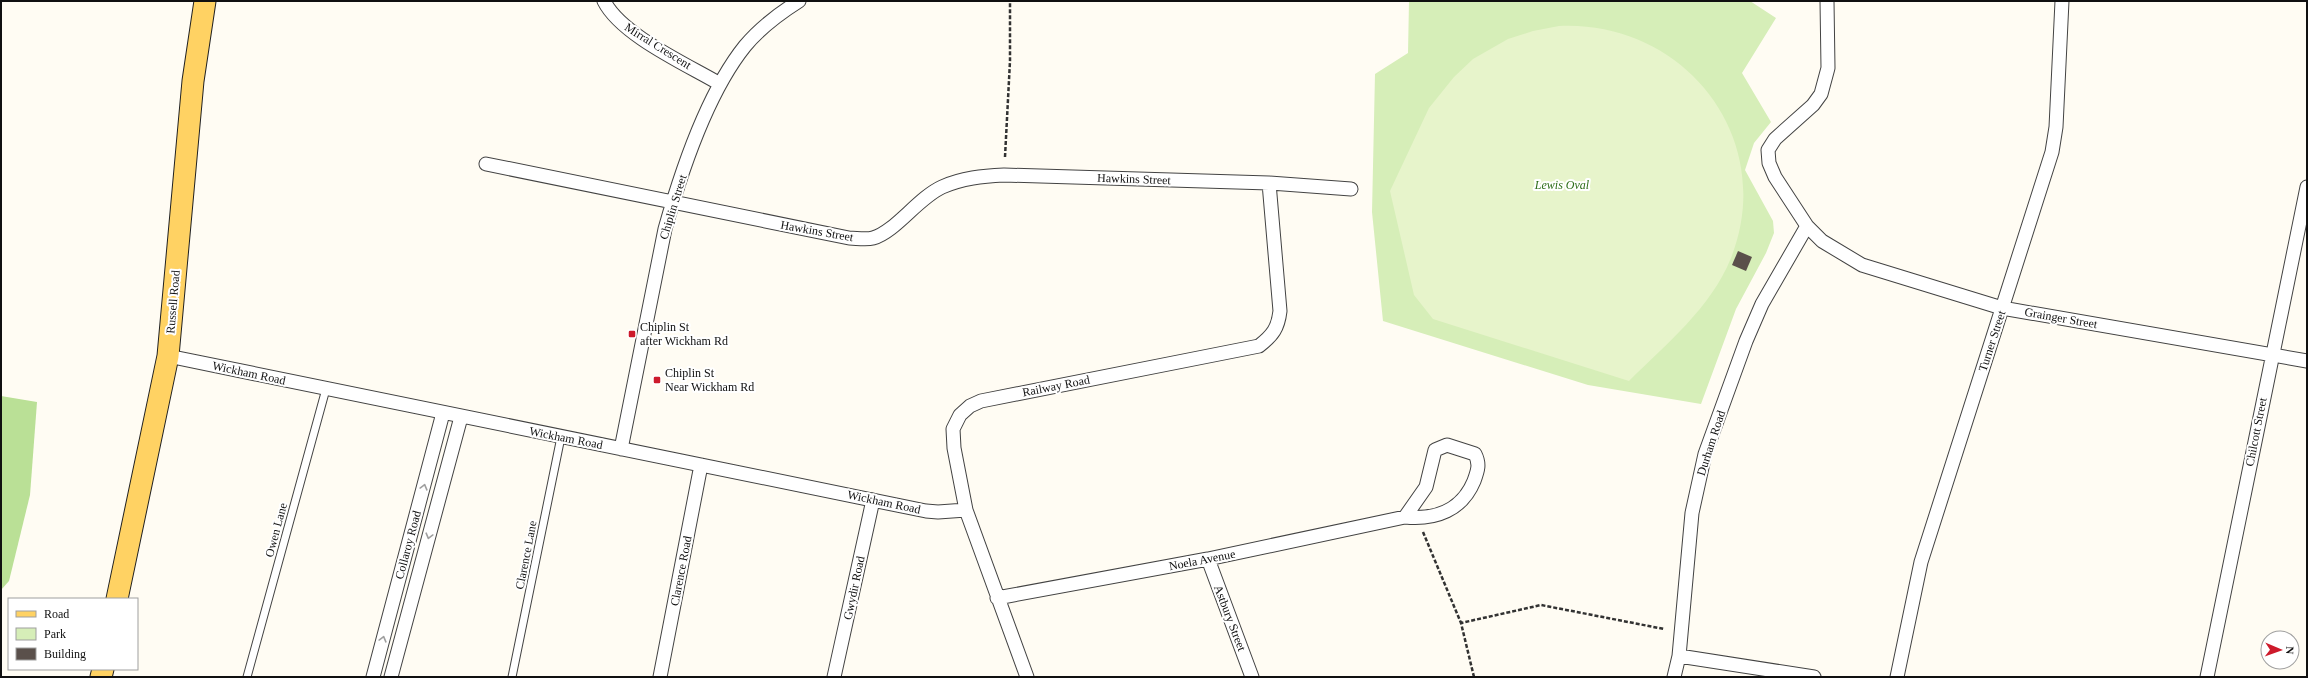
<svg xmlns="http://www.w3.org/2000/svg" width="2308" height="678" font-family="'Times New Roman',serif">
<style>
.green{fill:#d6eeb8}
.forest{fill:#bae096}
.pitch{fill:#e7f4cb}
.building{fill:#5a504b}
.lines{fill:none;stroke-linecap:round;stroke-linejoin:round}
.service-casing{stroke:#434343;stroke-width:9}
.minor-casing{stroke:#434343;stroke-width:15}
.primary-casing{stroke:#212121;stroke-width:23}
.path{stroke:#323232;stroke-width:2.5;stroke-dasharray:4 2;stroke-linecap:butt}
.service{stroke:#fff;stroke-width:7}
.minor{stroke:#fff;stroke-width:13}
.primary{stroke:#ffd263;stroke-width:21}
.oneway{stroke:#9f9f9f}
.poi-dot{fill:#cd1a2b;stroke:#fff;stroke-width:1.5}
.labels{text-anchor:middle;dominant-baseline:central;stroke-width:4;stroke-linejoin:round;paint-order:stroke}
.street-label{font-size:12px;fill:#101010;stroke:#fff}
.park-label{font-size:12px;font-style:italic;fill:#2e6e19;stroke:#fff}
.poi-label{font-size:12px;fill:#101010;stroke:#fff;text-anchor:start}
</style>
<rect width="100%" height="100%" fill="#fffcf3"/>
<path class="green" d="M1409,1H1750L1776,18L1742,73L1771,122L1754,143L1745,170L1773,221L1774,233L1766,253L1736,309L1701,404L1588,385L1383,321L1372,212L1375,74L1408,53Z"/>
<path class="forest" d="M1,396L37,402L30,495L9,581L1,590Z"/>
<path class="pitch" d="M1559,26C1685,20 1778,139 1731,258C1711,308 1666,344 1629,381L1433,319L1414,295L1390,191L1429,108L1454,77L1473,59L1508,39L1533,31Z"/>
<path class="building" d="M1738,251L1752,257L1746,271L1732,265Z"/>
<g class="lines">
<g class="service-casing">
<path id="service" d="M247,677L326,389
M512,677L561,437"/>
</g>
<g class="minor-casing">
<path id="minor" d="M604,1C621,35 686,64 720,84
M1827,1L1828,68L1821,94L1813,105L1775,139L1768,150L1769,163L1775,177L1807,226L1822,241L1862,265L2002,308L2307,361
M486,164L849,238C856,238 866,240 873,238C895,232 918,198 942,187C962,178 983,176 1004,175L1269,183L1351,189
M168,356L926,511L938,512L966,510
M621,449L665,229C681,172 708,92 745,46C760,28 780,13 799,1
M1208,559L1252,677
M997,598L1208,559L1405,517C1436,520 1462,510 1474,481C1478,470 1480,464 1475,454L1447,445L1435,450L1426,487L1405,517
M1679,656L1814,677
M373,677L443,413
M391,677L461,417
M660,677L701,465
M834,677L873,500
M1027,677L966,510L954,448L953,429L960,415L970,406L981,401L1259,346C1273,335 1278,328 1280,311L1269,183
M1674,677L1679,656L1692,513L1705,454L1746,341L1762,304L1807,226
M1897,677L1921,562L2052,152L2056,127L2062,1
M2207,677L2307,187"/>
</g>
<g class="primary-casing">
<path id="primary" d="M117,599L168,356L193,81L205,1
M101,677L103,669"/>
</g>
<path class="path" d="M1005,157L1010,61V1
M1423,532L1461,623
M1474,677L1461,623L1541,605L1664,629"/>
<use href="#service" class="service"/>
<use href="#minor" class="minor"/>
<use href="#primary" class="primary"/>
</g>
<defs><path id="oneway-chevron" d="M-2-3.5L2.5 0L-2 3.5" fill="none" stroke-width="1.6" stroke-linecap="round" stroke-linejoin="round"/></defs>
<g class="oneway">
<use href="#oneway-chevron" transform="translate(424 487) rotate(-75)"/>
<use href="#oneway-chevron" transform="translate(429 536) rotate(105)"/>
<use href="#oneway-chevron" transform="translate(383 639) rotate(-75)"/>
</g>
<g class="poi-dot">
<rect x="628" y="330" width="8" height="8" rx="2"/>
<rect x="653" y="376" width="8" height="8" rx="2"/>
</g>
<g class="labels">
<g class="street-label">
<text transform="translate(658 46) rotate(32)">Mirral Crescent</text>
<text transform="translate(1134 179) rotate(2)">Hawkins Street</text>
<text transform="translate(673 207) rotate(-73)">Chiplin Street</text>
<text transform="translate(817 231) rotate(10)">Hawkins Street</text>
<text transform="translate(173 302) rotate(-85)">Russell Road</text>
<text transform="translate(2061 318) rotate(10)">Grainger Street</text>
<text transform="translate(1992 341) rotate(-72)">Turner Street</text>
<text transform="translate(249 373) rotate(12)">Wickham Road</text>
<text transform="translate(1056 386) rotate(-11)">Railway Road</text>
<text transform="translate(2256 432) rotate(-79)">Chilcott Street</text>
<text transform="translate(566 438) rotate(11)">Wickham Road</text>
<text transform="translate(1711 443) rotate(-72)">Durham Road</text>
<text transform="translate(884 502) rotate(12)">Wickham Road</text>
<text transform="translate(276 530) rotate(-75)">Owen Lane</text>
<text transform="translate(408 545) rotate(-75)">Collaroy Road</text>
<text transform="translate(526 555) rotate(-79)">Clarence Lane</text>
<text transform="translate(1202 560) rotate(-11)">Noela Avenue</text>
<text transform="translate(681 571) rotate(-79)">Clarence Road</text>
<text transform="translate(854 588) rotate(-78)">Gwydir Road</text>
<text transform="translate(1230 618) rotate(69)">Astbury Street</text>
</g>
<g class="park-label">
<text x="1562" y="185">Lewis Oval</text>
</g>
<g class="poi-label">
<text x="640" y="327">Chiplin St<tspan x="640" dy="14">after Wickham Rd</tspan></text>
<text x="665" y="373">Chiplin St<tspan x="665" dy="14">Near Wickham Rd</tspan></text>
</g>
</g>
<rect width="2308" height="678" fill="none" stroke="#101010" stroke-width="4"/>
<rect x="8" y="598" width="130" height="72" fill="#ffffff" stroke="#9f9f9f"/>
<rect x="16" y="611" width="20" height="6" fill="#ffd263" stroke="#9f9f9f"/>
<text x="44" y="618" font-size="12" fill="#101010">Road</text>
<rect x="16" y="628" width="20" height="12" fill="#d6eeb8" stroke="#9f9f9f"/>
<text x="44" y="638" font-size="12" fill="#101010">Park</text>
<rect x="16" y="648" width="20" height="12" fill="#5a504b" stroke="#9f9f9f"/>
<text x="44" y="658" font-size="12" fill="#101010">Building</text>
<g transform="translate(2280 650) rotate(92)"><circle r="19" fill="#ffffff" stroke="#9f9f9f"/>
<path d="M0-3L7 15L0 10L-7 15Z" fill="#cd1a2b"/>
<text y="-6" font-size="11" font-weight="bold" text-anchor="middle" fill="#101010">N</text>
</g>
</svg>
